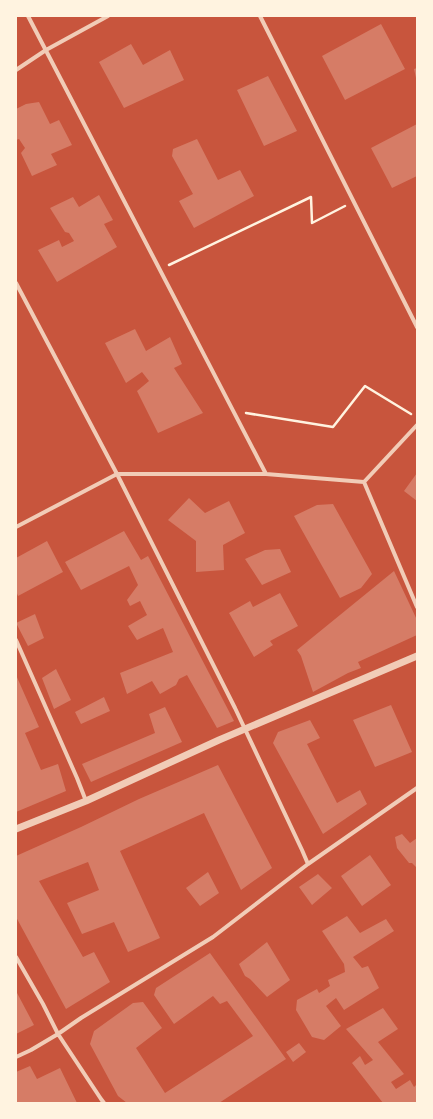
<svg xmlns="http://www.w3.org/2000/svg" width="433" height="1119" font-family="Overpass,sans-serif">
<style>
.building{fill:#d67c66}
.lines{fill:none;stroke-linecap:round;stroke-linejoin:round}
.path{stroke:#fff3e0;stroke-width:2.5}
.minor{stroke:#f1ccb7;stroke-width:4}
.tertiary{stroke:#f1ccb7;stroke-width:7}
</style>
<rect width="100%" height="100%" fill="#c8553d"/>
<path class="building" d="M381,24L405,69L345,100L322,56Z
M131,44L143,65L170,50L184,80L124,108L99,62Z
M417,68V78H416L414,69Z
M268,76L297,131L264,146L237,90Z
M39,102L50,124L59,120L72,145L51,154L57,165L32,176L21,153L25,148L19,139L16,140V109L26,104Z
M417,124V176L392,188L371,148Z
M197,139L218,180L240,170L254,196L194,228L179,201L193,194L172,156L173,149Z
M99,195L113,220L104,224L117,247L57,282L38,250L59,240L62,247L74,241L69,233L65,232L50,208L73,197L79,207Z
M135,329L146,351L170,337L182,364L174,368L203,413L158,433L137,391L149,381L142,372L126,383L105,343Z
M417,473V501L404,491Z
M189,498L205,513L229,501L245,533L223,545L224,570L196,572V541L168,520Z
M333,504L372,574L361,588L340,598L294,516L317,505Z
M124,531L141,560L148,556L234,721L217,728L187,675L179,679L176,685L160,694L152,681L127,694L120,673L173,652L163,628L137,640L128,626L147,615L140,601L130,606L127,600L138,585L129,566L81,590L65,562Z
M47,541L63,572L18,596L16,591V558Z
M280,549L291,572L262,585L245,559L265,550Z
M394,571L417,620V635L358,662L361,668L348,673L313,692L301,656L297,650Z
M280,593L298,626L270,641L273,645L254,657L229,613L250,601L253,607Z
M35,614L44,638L28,646L16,623Z
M56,669L71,700L54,709L42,678Z
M16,675L39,727L25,733L41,770L58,764L66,791L16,812Z
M104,697L110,711L81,724L75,712Z
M391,705L412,752L375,767L353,720Z
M165,707L182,742L91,782L82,764L155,733L149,714Z
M310,720L320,738L307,744L337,803L360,790L367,804L323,834L273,743L278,732Z
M218,765L272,868L241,890L204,813L120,851L160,938L128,952L114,922L82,934L67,903L99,890L88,862L39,881L83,957L94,952L110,982L66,1009L16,917V856L81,827L139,799Z
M402,834L410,843L417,838V868L412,863H409L397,848L395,837Z
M370,855L391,885L362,906L341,876Z
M208,872L219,893L200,906L186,888Z
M318,874L332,888L312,905L299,887Z
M347,916L360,933L386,919L394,931L353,957L362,968L368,966L379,988L344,1010L336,998L326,1006L341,1026L324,1040L312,1037L296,1010L297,1000L317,989L319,993L330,986L328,980L345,972L344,964L322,931Z
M267,942L290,980L267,997L250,979L245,976L239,964Z
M210,953L286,1059L219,1103H127L118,1096L90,1044L94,1031L133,1003L143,1002L162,1028L136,1048L165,1093L253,1036L227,1001L220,1004L213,996L174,1024L154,995L156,988Z
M16,991L34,1025L16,1034Z
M383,1008L398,1029L378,1042L404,1074L391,1082L396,1089L410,1080L414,1087L417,1084V1103H383L352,1063L360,1056L365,1065L373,1060L346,1029Z
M299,1043L306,1052L293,1062L286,1052Z
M30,1066L37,1079L60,1068L77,1103H16V1072Z"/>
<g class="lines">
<path class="path" d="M169,265L311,197L312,223L345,206
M246,413L333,427L365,386L411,414"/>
<path class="minor" d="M28,16L266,474
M260,16L417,327
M16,70L46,50L108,16
M16,283L117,474L235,708L302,850L308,864
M364,482L417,607
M16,527L117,474H266L364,482L417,425
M16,640L77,778L86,801
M16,957L43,1004L58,1034L101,1099L104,1103
M16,1057L31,1050L58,1034L81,1018L213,937L308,864L417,788"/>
<path class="tertiary" d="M16,829L86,801L219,740L417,656"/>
</g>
<rect width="433" height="1119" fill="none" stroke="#fff3e0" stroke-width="34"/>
</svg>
